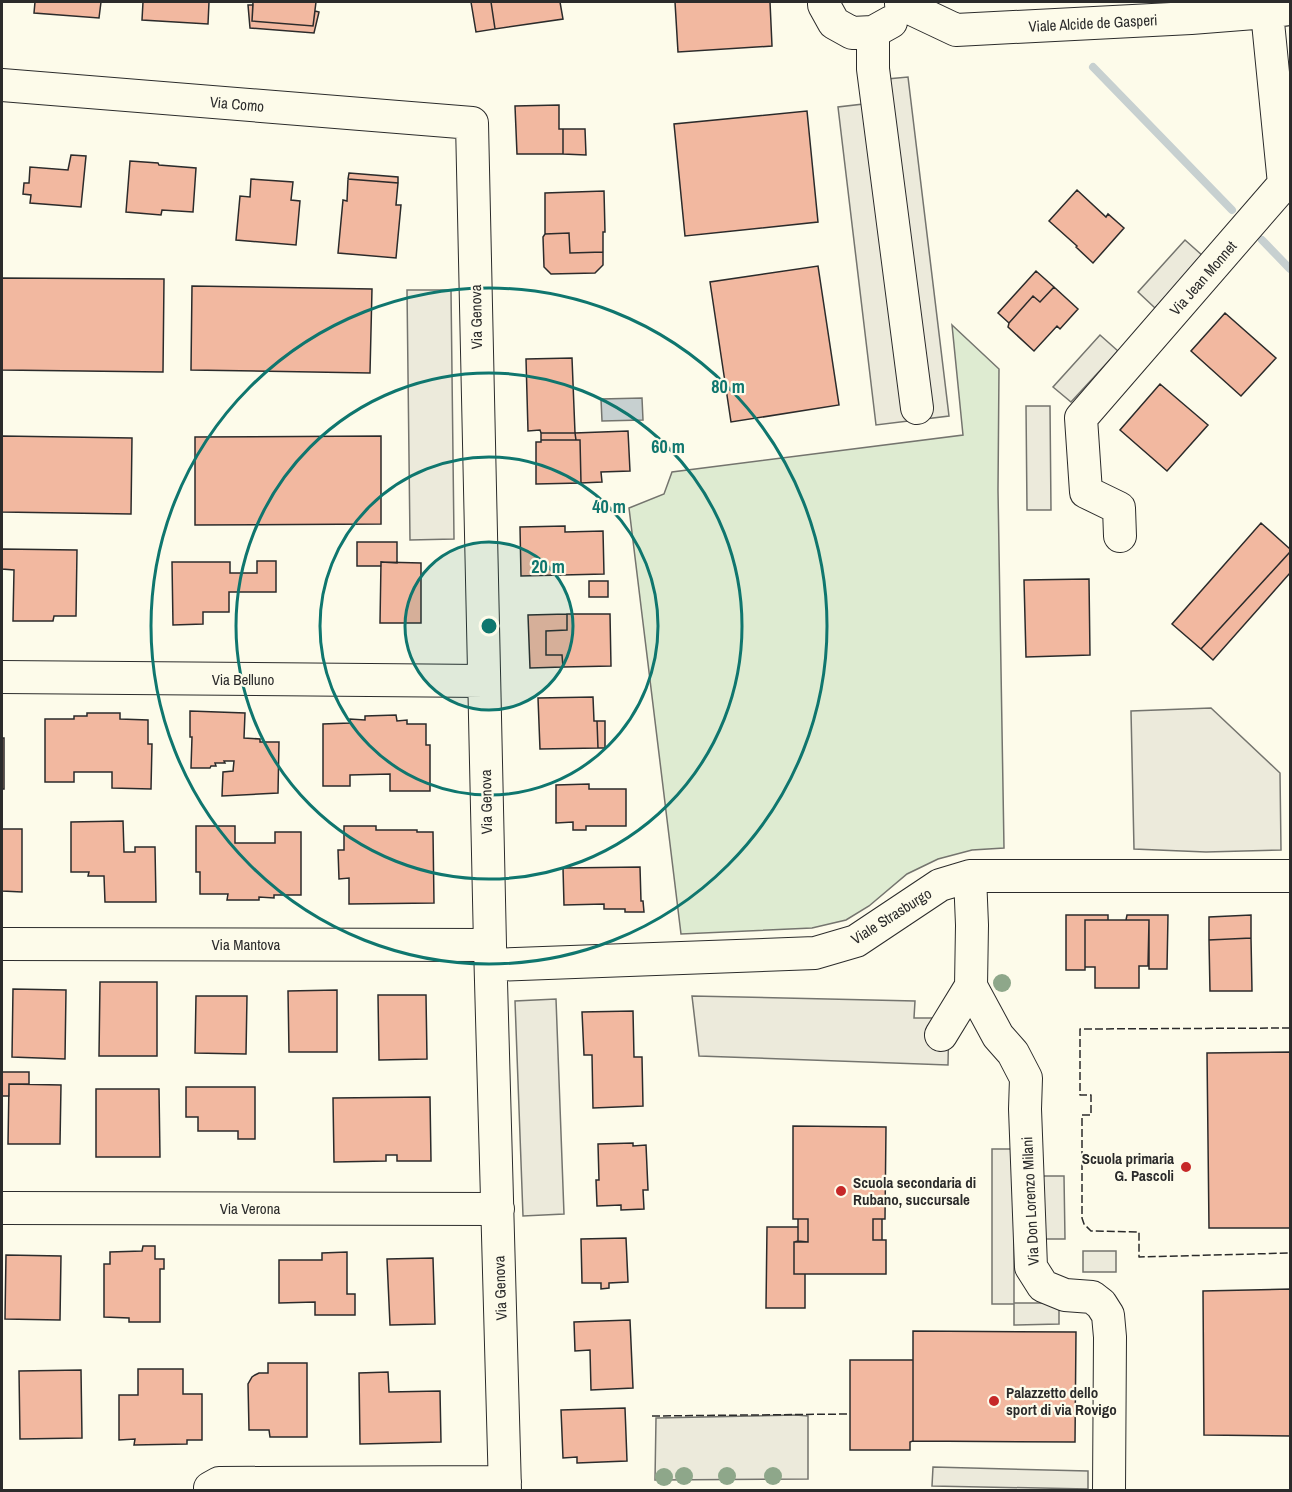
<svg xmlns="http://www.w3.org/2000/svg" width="1292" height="1492" font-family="'Archivo Narrow',sans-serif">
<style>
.green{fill:#deebd1;stroke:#74746e;stroke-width:1.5}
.parking{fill:#eceadb;stroke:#74746e;stroke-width:1.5}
.water{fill:#c7d0d0;stroke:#74746e;stroke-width:1.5}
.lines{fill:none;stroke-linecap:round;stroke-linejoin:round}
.stream{stroke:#c7d0d0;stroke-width:8}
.building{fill:#f2b8a0;stroke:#2b2b2b;stroke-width:1.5}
.minor-casing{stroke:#2b2b2b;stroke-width:34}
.minor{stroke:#fdfbea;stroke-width:32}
.fence{stroke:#2b2b2b;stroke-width:1.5;stroke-dasharray:8 3;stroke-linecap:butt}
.tree{fill:#8ea78a}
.ring{fill:none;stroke:#0f766e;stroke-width:3}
.poi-dot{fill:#c62828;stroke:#fdfbea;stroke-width:2}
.labels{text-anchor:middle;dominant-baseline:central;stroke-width:4.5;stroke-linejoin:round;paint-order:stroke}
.street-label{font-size:15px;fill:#2b2b2b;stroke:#fdfbea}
.poi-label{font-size:15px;font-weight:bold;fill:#2b2b2b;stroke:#fdfbea;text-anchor:start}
.centre{fill:#0f766e;stroke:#fdfbea;stroke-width:3}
.ring-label{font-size:18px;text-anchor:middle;font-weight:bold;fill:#0f766e;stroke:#fdfbea;stroke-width:4.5;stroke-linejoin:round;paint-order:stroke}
</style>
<rect width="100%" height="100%" fill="#fdfbea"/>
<path class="green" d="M952,325L999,369L998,490L1004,848L972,850L938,859L907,874L869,906L846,920L812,928L681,934L629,508L664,494L672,472L963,435Z"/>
<path class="parking" d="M908,77L949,416L876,425L838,107L889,101L887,79Z
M1185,240L1203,256L1155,308L1138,292Z
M407,290H451L454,539L410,540Z
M1100,335L1118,351L1071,402L1053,387Z
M1026,406H1050L1051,510H1027Z
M1211,708L1280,773L1281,850L1206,852L1134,849L1131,711Z
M692,996L915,1001L914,1018H949L948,1065L699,1056Z
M556,999L564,1214L523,1216L515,1001Z
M992,1149H1014V1303H1059V1324L1014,1325V1304H992Z
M1043,1176H1064L1065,1239H1044Z
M1083,1251H1116V1272H1083Z
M796,1415L808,1416V1479L655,1480L656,1418Z
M933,1467L1088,1471V1489L932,1486Z"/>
<path class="water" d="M642,398L643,420L602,421L601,399Z"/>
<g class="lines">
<path class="stream" d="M1093,67L1232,210
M1262,240L1290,269"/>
</g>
<path class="building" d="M35,2H101L99,18L34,13Z
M143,2H209L208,24L142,20Z
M253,2H316L313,26L252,21Z
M471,2H491L495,29L476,32Z
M491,2H560L563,19L495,29Z
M675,2H770L772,46L678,52Z
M248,5H253L252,21L313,26L315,11L319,12L314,33L250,28Z
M559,105V129H563V154H517L515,106Z
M807,111L818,222L685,236L674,124Z
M563,129H585L586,155L563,154Z
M71,155L86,156L81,207L30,203L31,195L23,194L24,183H29L30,167L68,170Z
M130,161L158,163L159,165L196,168L193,212L162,210L161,215L126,212Z
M349,173L398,177V183L348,179Z
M251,179L293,182L291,200L300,201L296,245L236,240L240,196L250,197Z
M348,179L398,183L396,205H401L396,258L338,253L343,200L347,201Z
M1077,190L1106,217L1108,214L1124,228L1093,263L1076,247L1077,246L1049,221Z
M604,191L605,232H603V252L570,253L569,233L545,234V193Z
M569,233L570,253L603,252V265L595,273L551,274L544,267L543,237L545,234Z
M818,266L839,405L731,422L710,282Z
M1036,271L1054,287L1040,302L1033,296L1009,323L998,313Z
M2,278L164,279L163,372L2,370Z
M192,286L372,289L370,373L191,370Z
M1054,287L1078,309L1060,329L1057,326L1034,351L1008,327L1009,323L1033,296L1040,302Z
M1225,313L1276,358L1241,396L1191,351Z
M572,358L575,433H541L540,430L528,431L526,359Z
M1160,384L1208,425L1167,471L1120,430Z
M628,431L630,471L601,472L602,482L581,483L580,440H576L575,433Z
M541,433H575L576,440H541Z
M2,436L132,438L131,514L2,512Z
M381,436V524L195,525V437Z
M541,440H580L581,483L536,484V442H541Z
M1261,523L1290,549V552L1201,649L1172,624Z
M565,526V532L603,531L604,574L521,576L520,527Z
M357,542H397V563L381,562V566H357Z
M2,549L77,550L76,616H54L53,621H13L14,570L2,569Z
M1290,552V573L1213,660L1201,649Z
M257,561H276V592H229V612H203V624L173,625L172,562H230V573H257Z
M381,562L421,563V623H380Z
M1089,579L1090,655L1026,657L1024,580Z
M589,581H608V597H589Z
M567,614V630L546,631V655H562L563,667L530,668L528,615Z
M567,614H610L611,666L563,667L562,655H546V631L567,630Z
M593,697L594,721H597L598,748L540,749L538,698Z
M190,711L245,713L244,738L260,739V742H279L278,793L222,796L223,772L233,771L234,761H224L225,763H215L216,766H211L210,768H191L192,737H190Z
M87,713H120V719L148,720V744H152L151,789L112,788V772H74V782H45V719H74V716H87Z
M396,715L397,721L407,720V724H426V745H430V791H390V774L350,775V786H323V724L350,723V719L365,720V716Z
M597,721H605V748H598Z
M2,738H4V789H2Z
M589,784V789H626V826H586V830H573V822L556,823V785Z
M123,821L124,852H135V847H155L156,902H105L104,876H88L89,872H71V822Z
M196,826H235V843H275V832H301V895H274V898L259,897V900H227L228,894H200V872H196Z
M344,826H376V830H417V832H433L434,903L349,904V878L339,879L338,850H344Z
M2,829H22V892L2,891Z
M640,867L641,901H643L644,912H625V909H604V904L564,905L563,868Z
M1066,915H1108V920H1085V970H1066Z
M1127,915H1168L1167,969H1149V920H1126Z
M1251,915V938L1209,940V917Z
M1085,920H1149L1148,966H1139V988H1095V967H1085Z
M1251,938L1252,991H1210L1209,940Z
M100,982H157V1056H99Z
M13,989L66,990L65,1059L12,1057Z
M337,990V1052H289L288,991Z
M378,995H426L427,1059L379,1060Z
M196,996H247L246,1054L195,1053Z
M633,1011L634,1057H642L643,1106L593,1108L592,1055H584L582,1012Z
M1290,1052V1228H1209L1207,1053Z
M2,1072H29V1084H9V1096H2Z
M9,1084L61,1085L60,1144H8Z
M186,1087H255V1139H238V1131H198V1117H186Z
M96,1089H159L160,1157H96Z
M430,1097L431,1161H397V1155H386V1161L334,1162L333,1098Z
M793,1126L886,1127L885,1219H873V1240H886V1274H794V1242H808V1219H793Z
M633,1143V1146L646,1145L648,1190H643L644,1209L621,1210V1205L597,1206L596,1180H599L598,1144Z
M798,1219H808V1242L798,1241Z
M873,1219H882V1240H873Z
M767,1227H798V1241L794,1242V1274H805V1308H766Z
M626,1238L628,1282L609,1283V1288L601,1289V1283H582L581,1239Z
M143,1246H155V1259H164V1269H160V1322H129V1318L104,1317V1264H110V1252L142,1251Z
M347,1252V1294H355V1315H315V1302L279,1303V1260H322V1253Z
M6,1255L61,1256L60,1320L5,1319Z
M433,1258L435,1324L390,1325L387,1259Z
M1290,1289V1436L1204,1435L1203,1291Z
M630,1320L633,1388L591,1390L590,1350L575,1351L574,1322Z
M913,1331L1076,1332L1075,1442L913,1441Z
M850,1360H913V1441L910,1442V1450H850Z
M268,1363H307V1437H270L269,1430H249L248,1384L252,1377L255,1375L259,1373H268Z
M138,1369H183V1394H202V1440H187V1444L134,1445L135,1439L119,1440V1395H138Z
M81,1370L82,1438L20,1439L19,1371Z
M388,1372L389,1392L440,1391L441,1442L360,1444L359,1373Z
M625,1408L627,1461L577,1463V1457L563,1458L561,1410Z"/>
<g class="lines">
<g class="minor-casing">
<path id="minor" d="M824,2V5L834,23L852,33L873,32L891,22
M901,4L956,30L1191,18L1267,12L1290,9
M873,32V69L917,408
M2,85L472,123L490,945L505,1490
M1120,536L1119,508L1086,492L1081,418L1284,184L1266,2
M2,677L484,681
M970,876L972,925L971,986L998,1036L1013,1053L1026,1078L1025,1109L1031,1267L1043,1286L1065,1295L1092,1297L1101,1304L1108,1315L1110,1337L1109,1490
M2,944L490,945
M491,965L815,953L856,941L940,885L970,876H1290
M941,1035L971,986
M2,1208L498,1209
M210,1488L219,1483L505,1482"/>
</g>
<use href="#minor" class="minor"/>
<path class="fence" d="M1290,1028L1080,1029V1095H1091V1115H1082V1218L1084,1224L1091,1231L1139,1232V1257L1290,1253
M652,1416L850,1414"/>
</g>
<g class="tree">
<circle cx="1002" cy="983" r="9"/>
<circle cx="684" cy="1476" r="9"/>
<circle cx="727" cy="1476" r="9"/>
<circle cx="773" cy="1476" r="9"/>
<circle cx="664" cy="1477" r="9"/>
</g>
<circle cx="489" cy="626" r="84" fill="#0f766e" fill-opacity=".12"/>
<g class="ring">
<circle cx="489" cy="626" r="84"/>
<circle cx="489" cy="626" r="169"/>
<circle cx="489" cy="626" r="253"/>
<circle cx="489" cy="626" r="338"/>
</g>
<g class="poi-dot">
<circle cx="1186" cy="1167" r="6"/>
<circle cx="841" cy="1191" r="6"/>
<circle cx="994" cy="1401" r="6"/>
</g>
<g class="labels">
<g class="street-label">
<text transform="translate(1093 23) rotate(-3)">Viale Alcide de Gasperi</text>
<text transform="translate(237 104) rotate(5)">Via Como</text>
<text transform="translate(1203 278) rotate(-49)">Via Jean Monnet</text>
<text transform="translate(476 317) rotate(-91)">Via Genova</text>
<text x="243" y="679">Via Belluno</text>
<text transform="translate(486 802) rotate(-91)">Via Genova</text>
<text transform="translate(891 916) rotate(-32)">Viale Strasburgo</text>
<text x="246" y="944">Via Mantova</text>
<text transform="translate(1030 1201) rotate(-93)">Via Don Lorenzo Milani</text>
<text x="250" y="1208">Via Verona</text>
<text transform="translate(500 1288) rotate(-92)">Via Genova</text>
</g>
<g class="poi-label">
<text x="1174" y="1158" text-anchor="end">Scuola primaria<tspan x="1174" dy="17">G. Pascoli</tspan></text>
<text x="853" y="1182">Scuola secondaria di<tspan x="853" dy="17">Rubano, succursale</tspan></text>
<text x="1006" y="1392">Palazzetto dello<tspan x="1006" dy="17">sport di via Rovigo</tspan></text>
</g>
</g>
<circle cx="489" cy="626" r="9" class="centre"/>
<g class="ring-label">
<text x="728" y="393">80 m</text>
<text x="668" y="453">60 m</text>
<text x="609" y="513">40 m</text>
<text x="548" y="573">20 m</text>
</g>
<rect width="1292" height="1492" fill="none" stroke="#2b2b2b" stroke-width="6"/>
</svg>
